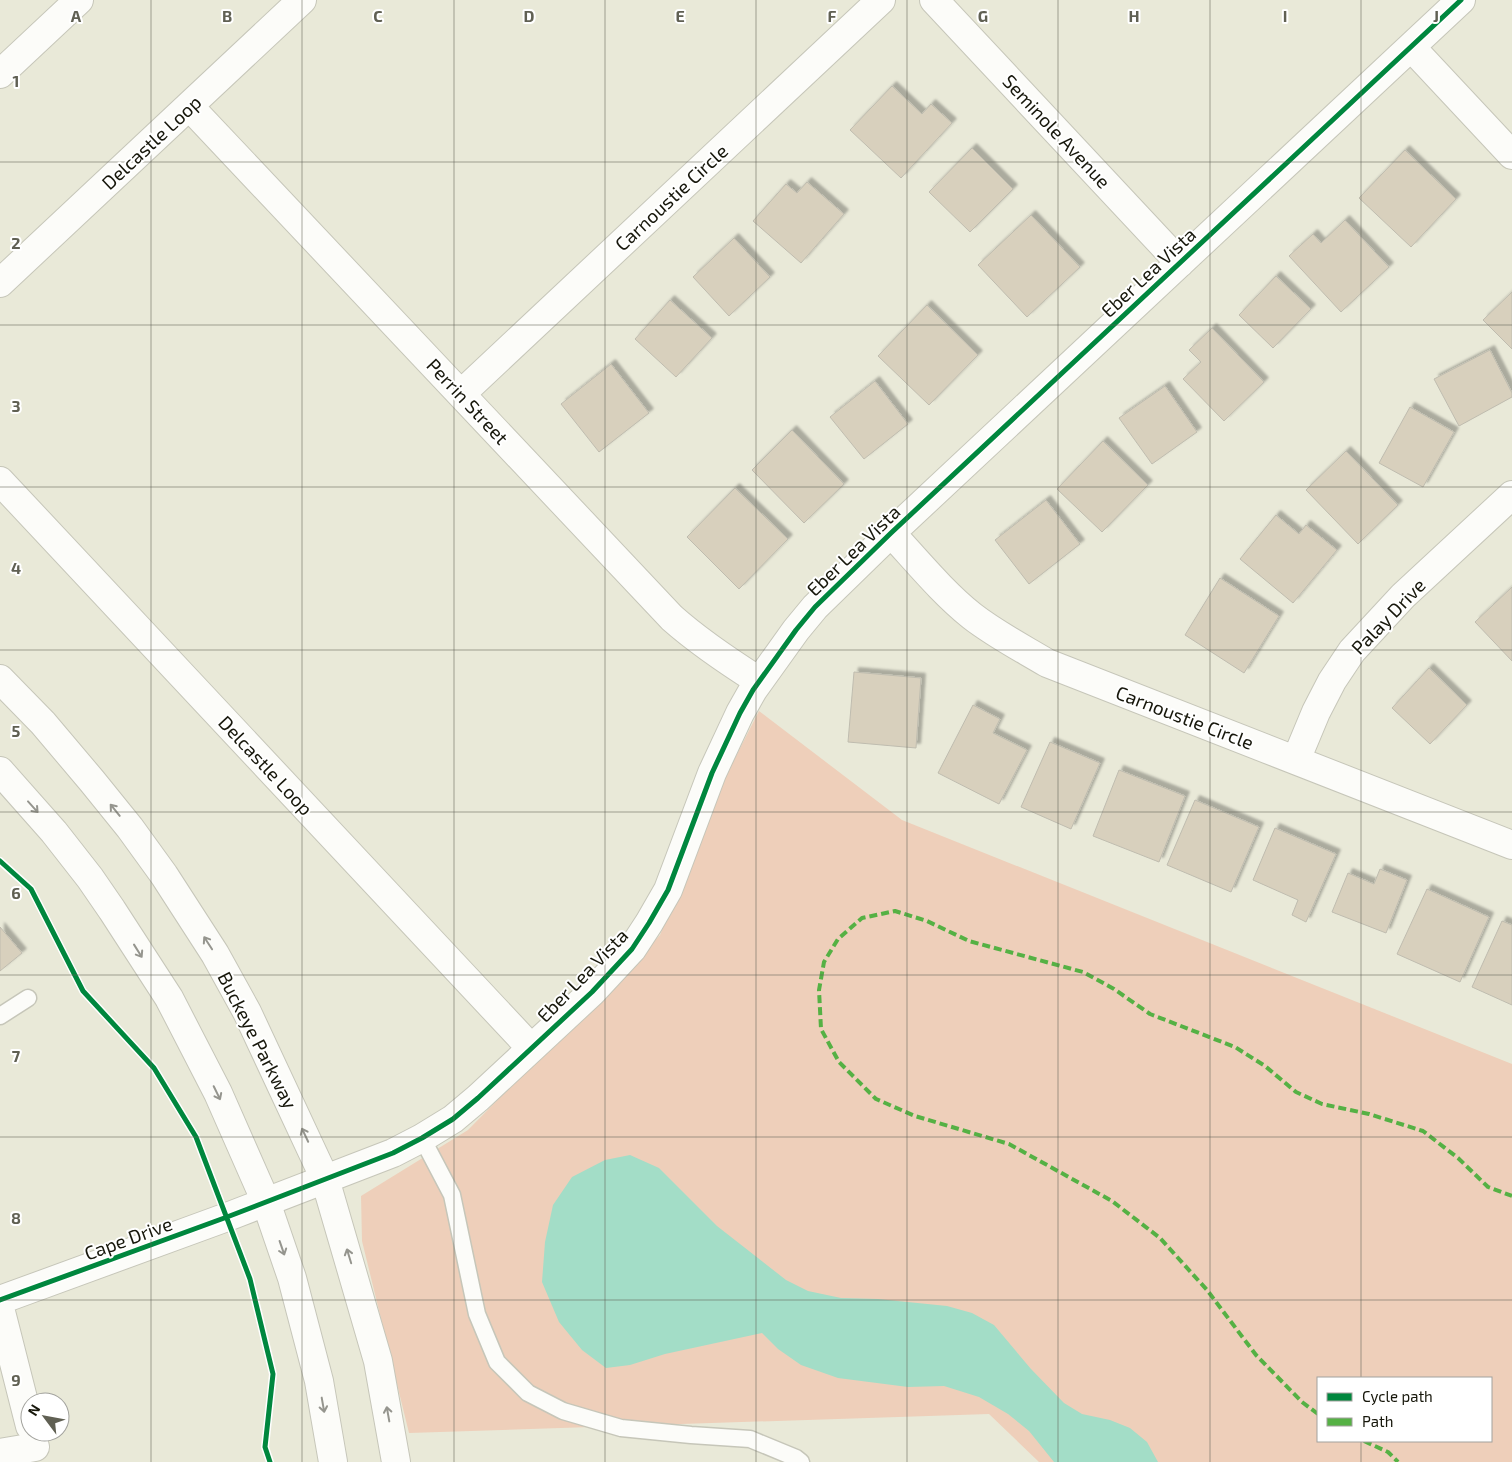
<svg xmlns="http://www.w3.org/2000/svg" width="1512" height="1462" font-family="'Exo 2',sans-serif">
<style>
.green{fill:#eecfba;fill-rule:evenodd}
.water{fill:#a3ddc7}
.building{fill:#d8d0bd;stroke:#bfbcaf;filter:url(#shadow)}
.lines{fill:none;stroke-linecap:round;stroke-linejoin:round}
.lane-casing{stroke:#c6c6b9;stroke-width:19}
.street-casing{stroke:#c6c6b9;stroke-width:30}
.secondary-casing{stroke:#c6c6b9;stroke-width:30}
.lane{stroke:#fcfcf9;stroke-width:16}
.street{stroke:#fcfcf9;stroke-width:28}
.secondary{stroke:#fcfcf9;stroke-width:28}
.quiet{stroke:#55b144;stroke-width:4;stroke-dasharray:8 4;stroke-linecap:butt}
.cycleway-casing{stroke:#fff;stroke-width:8}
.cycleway{stroke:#00873e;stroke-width:5}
.oneway{stroke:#95958e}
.grid{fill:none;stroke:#606053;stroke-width:1;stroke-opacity:0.55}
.labels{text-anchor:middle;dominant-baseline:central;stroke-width:4;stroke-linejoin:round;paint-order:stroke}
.street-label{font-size:19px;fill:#17170b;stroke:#fff}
.grid-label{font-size:16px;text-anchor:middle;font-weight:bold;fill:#606053;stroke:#fff;stroke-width:4;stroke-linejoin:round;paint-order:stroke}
</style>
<defs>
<filter id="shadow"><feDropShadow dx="4.5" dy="-4.5" stdDeviation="1" flood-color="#0004"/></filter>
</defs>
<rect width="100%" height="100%" fill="#e9e9d8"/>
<path class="green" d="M759,711L902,820L1512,1064V1462H1039L989,1414L409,1433L362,1241L361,1196L468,1130L660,935L713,801ZM1318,1378H1491V1441H1318Z"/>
<path class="water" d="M630,1155L659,1168L717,1226L786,1280L808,1291L841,1298L878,1299L947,1306L972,1313L994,1325L1031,1369L1064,1403L1082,1414L1110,1420L1130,1428L1147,1442L1158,1462H1054L1029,1431L1008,1414L979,1397L944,1386L908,1387L838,1378L801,1365L778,1349L762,1333L665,1354L630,1365L606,1368L582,1350L559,1322L542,1282L545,1242L553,1205L572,1177L605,1160Z"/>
<path class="building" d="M892,86L922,114L931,104L952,123L901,178L850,130Z
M972,148L1013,189L970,232L929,192Z
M1405,150L1456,199L1411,247L1359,198Z
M807,182L844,214L801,263L753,221L786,184L797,193Z
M1031,215L1080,267L1027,317L978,265Z
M1345,220L1389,267L1341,312L1289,256L1313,234L1321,243Z
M734,238L770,277L729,316L693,277Z
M1276,276L1311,309L1273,348L1239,315Z
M1512,292V349L1483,320Z
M670,300L712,338L676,377L635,339Z
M927,305L978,355L929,405L878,356Z
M1212,328L1264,382L1224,421L1183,379L1201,362L1189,350Z
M1490,350L1512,393V397L1459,426L1434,379Z
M611,364L649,413L599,452L561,404Z
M875,381L908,424L864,459L830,417Z
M1165,386L1197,432L1152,464L1119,418Z
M1410,407L1454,432L1423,487L1379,463Z
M792,430L844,484L804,523L752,470Z
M1103,441L1148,485L1102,532L1057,489Z
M1346,451L1398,505L1358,544L1306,490Z
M735,488L788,539L739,589L687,537Z
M1046,500L1080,544L1029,584L995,540Z
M1276,515L1299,534L1306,525L1337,550L1293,603L1240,559Z
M1220,578L1279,616L1244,673L1185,635Z
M1512,587V661L1475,622Z
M1429,668L1467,705L1430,744L1392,708Z
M854,672L921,678L916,748L848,742Z
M973,705L1000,719L993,733L1027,750L999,804L938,773Z
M1050,742L1100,763L1071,829L1021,807Z
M1119,770L1185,796L1159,862L1093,836Z
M1195,800L1259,827L1231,892L1167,865Z
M1275,828L1336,854L1306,922L1292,915L1298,900L1253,880Z
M1380,869L1407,880L1386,933L1332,912L1348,873L1374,884Z
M1427,889L1489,917L1460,982L1397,954Z
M1502,921L1512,925V1005L1472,987Z
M0,927L22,953L0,971Z"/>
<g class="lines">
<g class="lane-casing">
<path id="lane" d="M0,1016L28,998
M422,1138L452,1195L477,1314L497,1362L528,1393L563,1411L621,1428L691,1435L750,1439L796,1458L801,1462"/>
</g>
<g class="street-casing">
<path id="street" d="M934,0L1180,263
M1411,47L1512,155
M189,106L672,618C699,642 729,662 759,681
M0,283L302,0
M461,394L881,0
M0,481L531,1048
M891,533C917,561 942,592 972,616C995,634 1022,648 1047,663L1512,845
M1296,760L1316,712L1332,681L1352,651L1403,596L1512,495
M0,1300L227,1217L393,1153L422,1138L453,1119L478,1098L592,992L632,949L649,923L668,890L712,773L740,713L753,690L796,630L815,607L891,533L1461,0
M0,1308L30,1426
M0,1453L35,1447"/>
</g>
<g class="secondary-casing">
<path id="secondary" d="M0,74L79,0
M0,679L43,723L92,781L130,828L164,875L215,954L247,1012L325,1179L378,1361L396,1462
M0,771L54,832L90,878L112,910L169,998L218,1093L266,1202L292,1278L319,1381L333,1462"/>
</g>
<use href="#lane" class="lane"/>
<use href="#street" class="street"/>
<use href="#secondary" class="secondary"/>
<path class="quiet" d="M1318,1414L1302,1402L1256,1355L1207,1290L1160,1238L1112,1201L1009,1144L915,1116L876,1099L839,1062L821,1029L819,990L824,962L838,939L862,918L895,911L927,921L969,941L1083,972L1114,989L1150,1014L1235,1047L1265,1066L1296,1092L1322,1104L1369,1114L1423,1131L1458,1158L1488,1187L1512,1196
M1364,1441L1388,1452L1398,1462"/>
<g class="cycleway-casing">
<path id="cycleway" d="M0,861L31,889L83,991L154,1068L196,1137L250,1279L273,1374L265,1447L270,1462
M0,1300L227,1217L393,1153L422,1138L453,1119L478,1098L592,992L632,949L649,923L668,890L712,773L740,713L753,690L796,630L815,607L891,533L1461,0"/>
</g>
<use href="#cycleway" class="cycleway"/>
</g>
<defs><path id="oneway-shaft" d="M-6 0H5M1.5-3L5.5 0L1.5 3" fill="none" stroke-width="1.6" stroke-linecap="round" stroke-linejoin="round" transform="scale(1.25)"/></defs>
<g class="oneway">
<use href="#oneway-shaft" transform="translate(33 807) rotate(48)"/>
<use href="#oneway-shaft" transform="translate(115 810) rotate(-129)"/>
<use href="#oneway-shaft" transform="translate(208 943) rotate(-123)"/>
<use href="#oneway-shaft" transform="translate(138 951) rotate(58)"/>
<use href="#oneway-shaft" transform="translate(217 1093) rotate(64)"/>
<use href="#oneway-shaft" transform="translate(305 1135) rotate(-115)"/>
<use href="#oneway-shaft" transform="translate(282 1248) rotate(71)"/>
<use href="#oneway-shaft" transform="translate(349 1256) rotate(-107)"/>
<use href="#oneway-shaft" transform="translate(323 1405) rotate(80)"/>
<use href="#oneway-shaft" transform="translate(388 1414) rotate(-100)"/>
</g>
<path class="grid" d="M151,0V1462M302,0V1462M454,0V1462M605,0V1462M756,0V1462M907,0V1462M1058,0V1462M1210,0V1462M1361,0V1378M0,162H1512M0,325H1512M0,487H1512M0,650H1512M0,812H1512M0,975H1512M0,1137H1512M0,1300H1512M1361,1441V1462"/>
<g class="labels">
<g class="street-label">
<text transform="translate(1057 131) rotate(47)">Seminole Avenue</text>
<text transform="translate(151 142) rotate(-43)">Delcastle Loop</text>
<text transform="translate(671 197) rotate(-43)">Carnoustie Circle</text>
<text transform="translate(1148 272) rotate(-43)">Eber Lea Vista</text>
<text transform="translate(468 401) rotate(47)">Perrin Street</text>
<text transform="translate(853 550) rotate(-44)">Eber Lea Vista</text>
<text transform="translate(1388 616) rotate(-46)">Palay Drive</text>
<text transform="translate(1185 717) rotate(21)">Carnoustie Circle</text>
<text transform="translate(266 765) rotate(47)">Delcastle Loop</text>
<text transform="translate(582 975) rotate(-46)">Eber Lea Vista</text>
<text transform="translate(258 1040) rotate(63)">Buckeye Parkway</text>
<text transform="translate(128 1238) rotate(-20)">Cape Drive</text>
</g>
</g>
<g class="grid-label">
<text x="76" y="22">A</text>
<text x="227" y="22">B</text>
<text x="378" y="22">C</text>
<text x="529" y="22">D</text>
<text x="680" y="22">E</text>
<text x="832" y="22">F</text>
<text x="983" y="22">G</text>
<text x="1134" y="22">H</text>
<text x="1285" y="22">I</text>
<text x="1436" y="22">J</text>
<text x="16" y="87">1</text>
<text x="16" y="249">2</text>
<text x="16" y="412">3</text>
<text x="16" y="574">4</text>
<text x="16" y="737">5</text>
<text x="16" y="899">6</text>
<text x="16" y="1062">7</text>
<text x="16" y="1224">8</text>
<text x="16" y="1386">9</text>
</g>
<rect x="1317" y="1377" width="175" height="65" fill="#ffffff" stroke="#a2a29d"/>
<rect x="1327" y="1393" width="25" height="8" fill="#00873e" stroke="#a2a29d"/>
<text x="1362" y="1402" font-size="15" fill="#17170b">Cycle path</text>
<rect x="1327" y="1418" width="25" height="8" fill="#55b144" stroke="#a2a29d"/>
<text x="1362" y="1427" font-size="15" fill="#17170b">Path</text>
<g transform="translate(45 1417) rotate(302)"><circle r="24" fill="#ffffff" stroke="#a2a29d"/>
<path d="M0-4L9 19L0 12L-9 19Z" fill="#606053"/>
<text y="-8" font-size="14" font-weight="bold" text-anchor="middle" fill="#17170b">N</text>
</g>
</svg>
